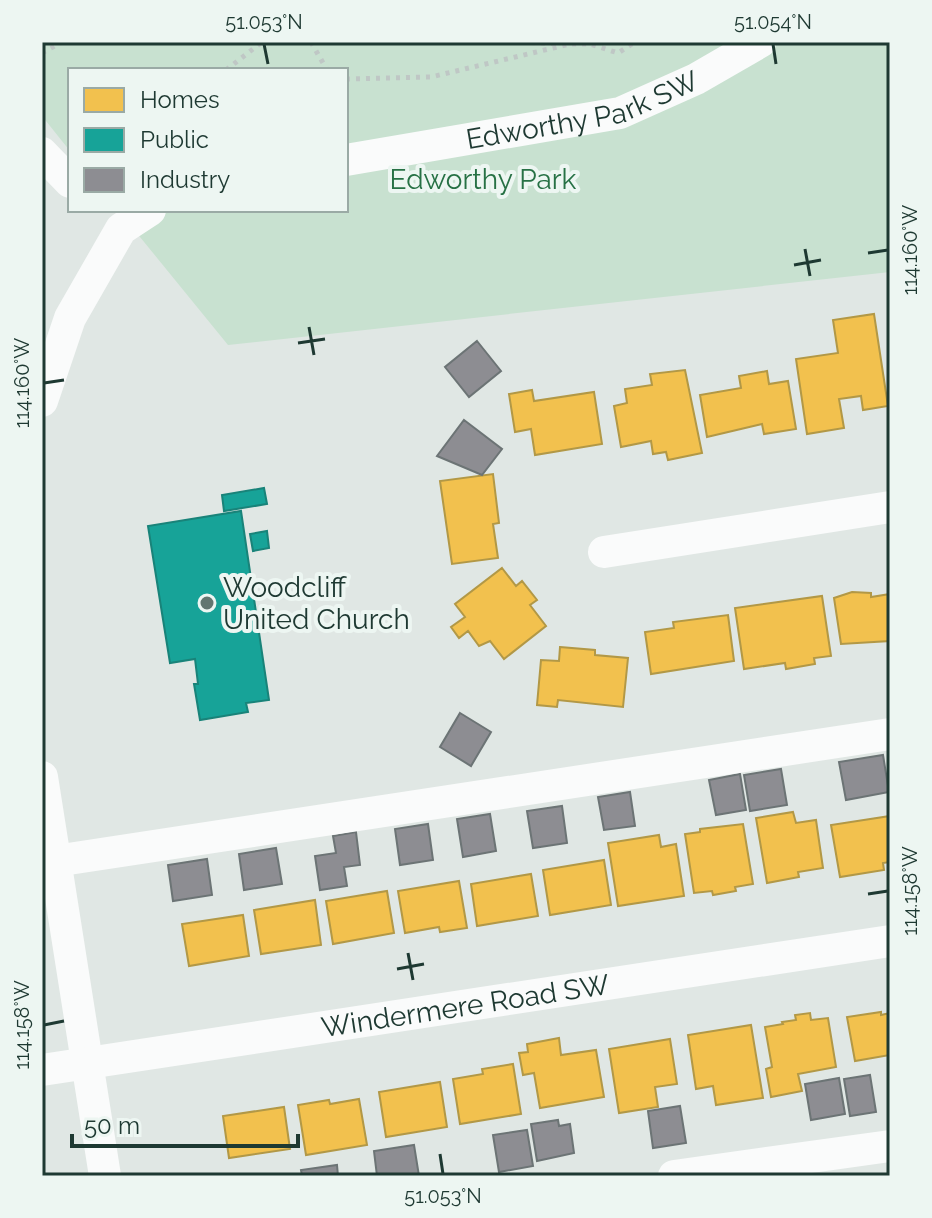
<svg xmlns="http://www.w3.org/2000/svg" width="932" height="1218" font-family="Raleway,sans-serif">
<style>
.green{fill:#c8e1d0}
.homes{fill:#f2c14e;stroke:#b29846;stroke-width:2}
.public{fill:#17a398;stroke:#198379;stroke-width:2}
.industry{fill:#8d8d92;stroke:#6c7475;stroke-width:2}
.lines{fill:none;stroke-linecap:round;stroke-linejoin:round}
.path{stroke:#bfc7c5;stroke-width:5;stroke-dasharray:4 6;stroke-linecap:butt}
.minor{stroke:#fafbfb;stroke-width:32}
.ticks{fill:none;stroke:#1e3932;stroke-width:3}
.poi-dot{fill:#627670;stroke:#edf6f2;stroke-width:3}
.labels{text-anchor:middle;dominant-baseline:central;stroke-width:8;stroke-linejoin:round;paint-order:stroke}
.street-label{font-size:28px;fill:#1e3932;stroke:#edf6f2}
.park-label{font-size:28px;fill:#277145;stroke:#edf6f2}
.poi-label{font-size:28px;fill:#1e3932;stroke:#edf6f2;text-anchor:start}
.neatline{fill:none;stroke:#1e3932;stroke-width:3}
.ticks-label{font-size:20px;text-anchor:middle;fill:#1e3932}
</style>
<rect width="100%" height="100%" fill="#e0e7e4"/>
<path class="green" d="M42,42H890V272L228,345L118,210H346V70H70V151L42,116Z"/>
<path class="homes" d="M874,314L888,406L863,410L861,396L839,399L844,428L807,434L796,359L838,353L833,320Z
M685,370L702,453L668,460L666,452L653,454L651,441L621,447L614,406L627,403L625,389L652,385L650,374Z
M767,371L769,384L788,381L796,429L764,434L762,424L707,437L700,395L741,388L739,376Z
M532,390L534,401L594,392L602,444L535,455L531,429L515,432L509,394Z
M493,474L499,523L493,524L498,558L452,564L440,481Z
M502,568L516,586L522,581L537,600L530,605L546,626L504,659L490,641L479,646L468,631L459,638L451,627L465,617L455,604Z
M852,592L871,593V597L890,594V641L841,644L834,598Z
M822,596L831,656L814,658L815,664L786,669L785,663L744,669L735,608Z
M728,615L734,661L651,674L645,632L674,628L673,622Z
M560,647L595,650V655L628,658L623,707L558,700L557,707L537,705L541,660L559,661Z
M793,812L796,823L816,820L823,868L798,872L799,877L767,883L756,818Z
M890,816V862L883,863L884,870L840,877L831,825Z
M743,824L753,884L735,887L736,891L713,895L712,891L694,893L685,834L700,832V829Z
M659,835L661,847L676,844L684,896L618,906L608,843Z
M604,860L611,905L550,915L543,870Z
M531,874L538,916L477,926L471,884Z
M459,881L467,928L440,932L439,927L405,933L398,891Z
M387,891L394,933L333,944L326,901Z
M315,900L321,945L261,954L254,910Z
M243,915L249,956L189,966L182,924Z
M881,1012V1015L890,1013V1055L855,1061L847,1017Z
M810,1013L811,1020L828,1018L836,1067L798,1074L802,1091L771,1097L766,1069L772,1067L765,1027L783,1024L782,1022L796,1020L795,1015Z
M751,1025L763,1098L716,1105L713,1086L696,1089L688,1035Z
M559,1038L561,1055L596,1050L604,1097L540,1108L534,1073L523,1075L519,1053L528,1052L527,1044Z
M670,1039L677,1084L655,1087L658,1107L619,1113L609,1049Z
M513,1064L521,1114L460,1124L453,1079L483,1074L482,1069Z
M440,1082L447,1127L386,1137L379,1092Z
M359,1099L367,1145L306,1155L298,1105L329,1100L330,1104Z
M284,1107L290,1149L229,1158L223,1116Z"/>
<path class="public" d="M264,488L267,504L224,511L222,495Z
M241,511L269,700L246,703L248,712L200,720L194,684H198L195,659L170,663L148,526Z
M267,531L269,548L253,551L250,534Z"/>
<path class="industry" d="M477,341L501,371L469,397L445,367Z
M464,420L502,449L482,475L437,456Z
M460,713L491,732L471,766L440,747Z
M883,755L889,792L846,800L839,762Z
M781,769L787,805L750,811L744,775Z
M740,774L746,810L716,815L709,780Z
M630,792L635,826L604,830L598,797Z
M562,806L567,843L533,848L527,811Z
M490,814L496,851L463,857L457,819Z
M428,824L433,860L400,865L395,829Z
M356,832L360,865L344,867L347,886L320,890L315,856L336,853L333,836Z
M276,848L282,884L244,890L239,854Z
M207,859L212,895L173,901L168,865Z
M870,1075L876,1112L850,1116L844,1079Z
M839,1078L845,1114L811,1120L805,1084Z
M680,1106L686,1143L653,1148L648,1111Z
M558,1120L559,1126L570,1124L574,1153L537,1161L531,1124Z
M527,1130L533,1166L499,1172L493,1135Z
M414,1145L419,1176H377L374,1151Z
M337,1165L338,1176H302L301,1170Z"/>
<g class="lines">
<path class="path" d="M311,42L327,70
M521,42L560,44
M42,53L62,42
M226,70L262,42
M346,79L431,77L570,44H590L618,53L635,42"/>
<g class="minor">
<path d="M42,153L70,182"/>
<path id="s1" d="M346,160L620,113L696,79L760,42"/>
<path d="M42,401L70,318L121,229L150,210"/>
<path d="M604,552L890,507"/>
<path d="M42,777L105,1176"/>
<path d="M42,863L890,734"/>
<path id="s2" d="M42,1070L890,941"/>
<path d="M674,1176L890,1146"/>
</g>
</g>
<path class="ticks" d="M264,44L268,64M773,44L776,64M805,249L810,276M868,253L888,250M794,265L821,260M309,327L314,355M298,343L325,339M44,383L64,380M868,894L888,891M408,953L413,980M397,969L424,964M44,1025L64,1021M440,1154L443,1174"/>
<circle class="poi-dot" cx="207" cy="603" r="8"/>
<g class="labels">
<g class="street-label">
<text stroke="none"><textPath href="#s1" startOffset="242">Edworthy Park SW</textPath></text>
<text stroke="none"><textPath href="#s2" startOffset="428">Windermere Road SW</textPath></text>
</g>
<g class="park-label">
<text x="483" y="179">Edworthy Park</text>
</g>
<g class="poi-label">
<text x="223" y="587">Woodcliff<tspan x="223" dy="32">United Church</tspan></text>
</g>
</g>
<rect width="932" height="1218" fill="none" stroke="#edf6f2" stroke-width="88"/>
<rect x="68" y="68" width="280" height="144" fill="#edf6f2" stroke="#9aaaa5" stroke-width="2"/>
<rect x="84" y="88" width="40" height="24" fill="#f2c14e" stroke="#9aaaa5" stroke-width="2"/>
<text x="140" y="108" font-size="24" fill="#1e3932">Homes</text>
<rect x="84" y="128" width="40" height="24" fill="#17a398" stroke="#9aaaa5" stroke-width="2"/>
<text x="140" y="148" font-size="24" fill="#1e3932">Public</text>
<rect x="84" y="168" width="40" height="24" fill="#8d8d92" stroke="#9aaaa5" stroke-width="2"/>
<text x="140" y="188" font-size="24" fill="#1e3932">Industry</text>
<path d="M72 1134v12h226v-12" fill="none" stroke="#1e3932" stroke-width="4"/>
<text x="84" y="1134" font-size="24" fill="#1e3932" stroke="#edf6f2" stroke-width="6" paint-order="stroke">50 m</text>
<rect x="44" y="44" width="844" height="1130" class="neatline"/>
<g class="ticks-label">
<text x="264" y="29">51.053°N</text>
<text x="773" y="29">51.054°N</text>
<text transform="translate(910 250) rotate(-90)" y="7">114.160°W</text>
<text transform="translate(22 383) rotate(-90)" y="7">114.160°W</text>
<text transform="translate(910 891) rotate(-90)" y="7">114.158°W</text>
<text transform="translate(22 1025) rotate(-90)" y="7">114.158°W</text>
<text x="443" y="1203">51.053°N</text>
</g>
</svg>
